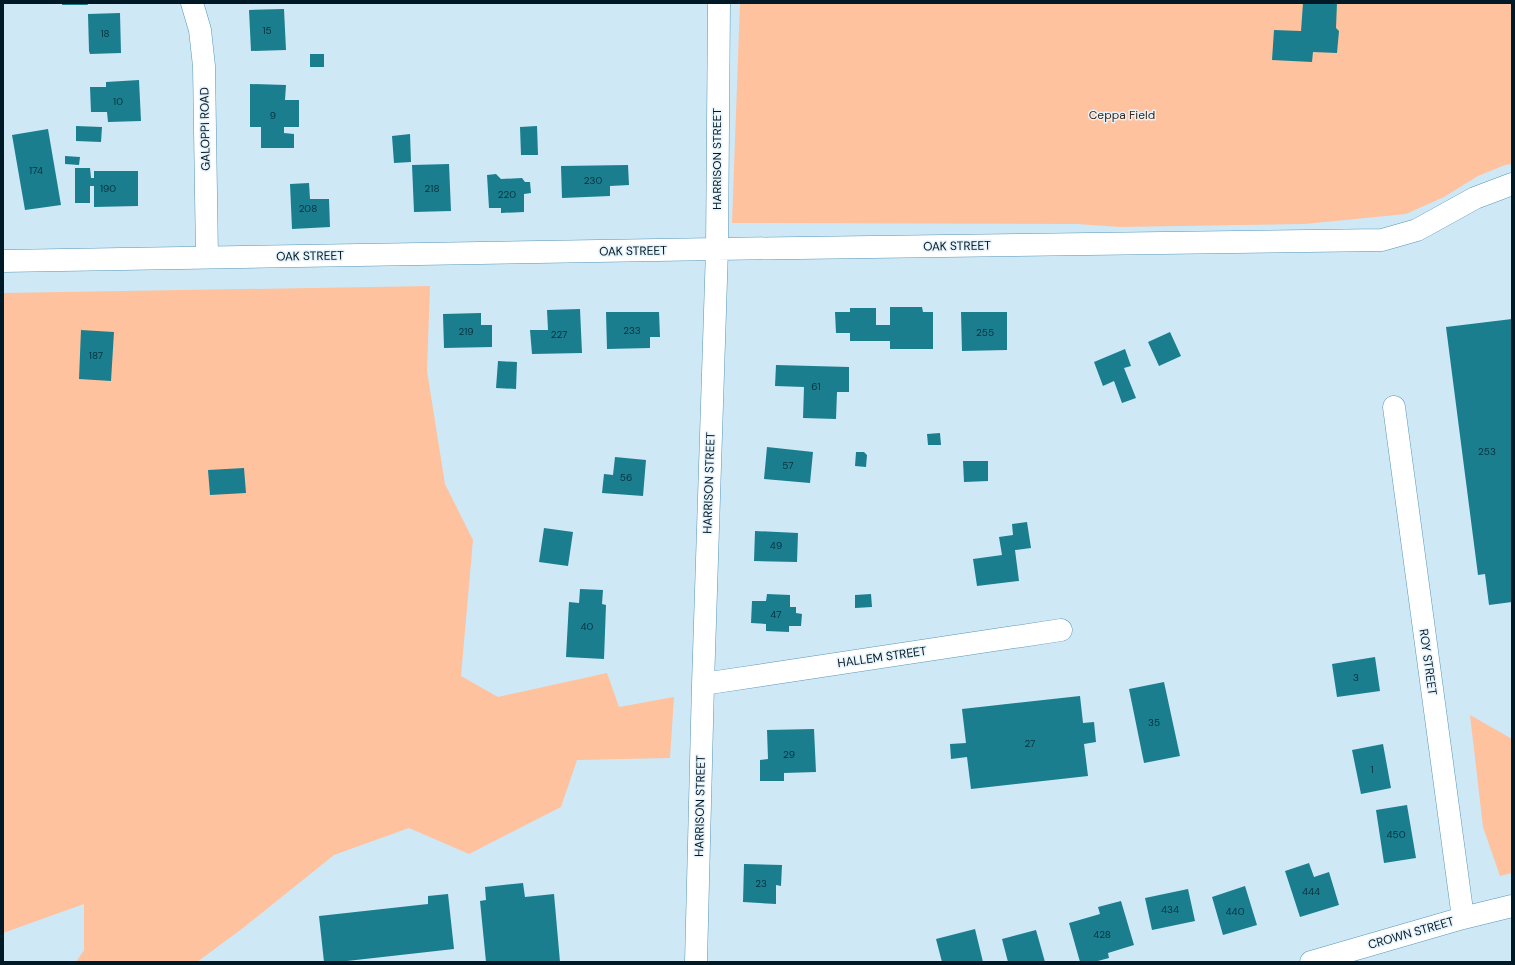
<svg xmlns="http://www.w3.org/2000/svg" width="1515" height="965" font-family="'DM Sans',sans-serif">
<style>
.green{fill:#fec29f}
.building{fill:#1a7e8e}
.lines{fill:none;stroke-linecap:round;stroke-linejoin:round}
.minor-casing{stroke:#5697b8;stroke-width:23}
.minor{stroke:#fff;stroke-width:22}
.labels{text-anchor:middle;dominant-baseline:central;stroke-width:3;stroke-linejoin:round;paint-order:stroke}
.number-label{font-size:10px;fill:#063240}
.park-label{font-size:12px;fill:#41220e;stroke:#e7f3fa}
.street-label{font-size:12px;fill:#001926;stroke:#e7f3fa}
</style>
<rect width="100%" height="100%" fill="#cfe8f6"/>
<path class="green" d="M740,3H1512V164L1505,165L1478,176L1444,197L1406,214L1305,224L1120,227L1077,224L732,223Z
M430,286L427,371L445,484L473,540L461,676L498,697L607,673L619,707L674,697L670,758L577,760L561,807L469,854L409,828L334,855L243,928L197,962H76L84,950V904L3,933V293Z
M1470,715L1512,739V873L1500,876L1483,827Z"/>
<path class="building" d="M62,3H87L88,5H62Z
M1303,3H1337L1336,28L1339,31L1337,53L1313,52L1312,62L1272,60L1274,30L1301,31Z
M284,9L286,50L251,51L249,10Z
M120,13L121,53L90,54L89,51L88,14Z
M310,54H324V67H310Z
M139,80L141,121L108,122L107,112H91L90,87H106V82Z
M250,84L286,85L285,100H299V127H284V133L294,134V148H261V127H250Z
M76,126L102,127L101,142L76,141Z
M537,126L538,155H521L520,127Z
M48,129L61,205L25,210L12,135Z
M410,134L411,162L394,163L392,136Z
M65,156L80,157L79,165L65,164Z
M449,164L451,211L414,212L412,165Z
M628,165L629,185L610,186V196L562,198L561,166Z
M75,168H90L91,178H94V171H138V206L94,207V186H90V203H75Z
M496,174L501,179L522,178L525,182H530L531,193L524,194V212L501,213V208H489L487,175Z
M309,183L310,199H329L330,227L292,229L290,184Z
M890,307H922L923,312H933V349H890V341H850V333H836L835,312H850V308H876V325H890Z
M580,309L582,353L532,354L530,330H548L547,310Z
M606,312H659L660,337H650V348L607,349Z
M961,312H1007V350L962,351Z
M481,313V325H492V347L444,348L443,314Z
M1512,319V602L1489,605L1485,574L1478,575L1446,327Z
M81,330L114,332L111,381L79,379Z
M1170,332L1181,356L1159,366L1148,342Z
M1125,349L1131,366L1124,368L1136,398L1122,403L1114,381L1103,386L1094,362Z
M498,361L517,362L516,389L496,388Z
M776,365L849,367V392H837L836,419L803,418L804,387L775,386Z
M940,433L941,445H928L927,434Z
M767,447L813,452L810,483L764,479Z
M856,452H864L867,455L866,467L855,466Z
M615,457L646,460L643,496L602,493L604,474L613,475Z
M963,461H988V481L964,482Z
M244,468L246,493L210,495L208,470Z
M1027,522L1031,548L1015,550L1019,581L977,586L973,559L1002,555L999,537L1013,535L1012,524Z
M544,528L573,532L568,566L539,562Z
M755,531L798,533L797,562L754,561Z
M580,589L603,590L602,604L606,605L604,659L566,657L569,602L579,603Z
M767,594L790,595V607H796V613L802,614L801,626H789V632L766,631V624L751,623L752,601H766Z
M871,594L872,607L855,608V595Z
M1375,657L1380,691L1337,697L1332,664Z
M1164,682L1180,756L1144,763L1129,689Z
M1080,696L1083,723L1094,722L1096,742L1084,744L1088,776L971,789L967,757L951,759L950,744L966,743L962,709Z
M814,729L816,772L784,773V781H760V760L768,759L767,730Z
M1383,744L1391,788L1361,794L1352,750Z
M1407,805L1416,858L1384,863L1376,810Z
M1309,863L1314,877L1329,872L1339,905L1300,917L1285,871Z
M744,864L782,865L781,886L776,885V904L743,902Z
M523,883L525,897L554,894L560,962H486L480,901L486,900L485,887Z
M1245,886L1257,925L1223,935L1212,897Z
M1188,889L1195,921L1152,930L1145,898Z
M448,894L454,949L338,962H324L319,916L428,904V896Z
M1121,901L1134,945L1108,953L1109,958L1094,962H1080L1069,923L1100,914L1098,907Z
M975,929L983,962H942L936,939Z
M1036,930L1045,962H1008L1002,939Z"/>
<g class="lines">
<g class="minor-casing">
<path id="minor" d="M192,3L200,30L204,66L207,257
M3,261L717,249L1382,240L1417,230L1475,198L1512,184
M1394,407L1463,918
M703,684L1061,630
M696,962L703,684L717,249L719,3
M1311,962L1463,918L1512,906"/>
</g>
<use href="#minor" class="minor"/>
</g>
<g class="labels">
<g class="number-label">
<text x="267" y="30">15</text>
<text x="105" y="33">18</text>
<text x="118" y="101">10</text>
<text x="273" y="115">9</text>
<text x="36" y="170">174</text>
<text x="593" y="180">230</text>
<text x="108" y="188">190</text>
<text x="432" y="188">218</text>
<text x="507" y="194">220</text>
<text x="308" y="208">208</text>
<text x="632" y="330">233</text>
<text x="466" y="331">219</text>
<text x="985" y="332">255</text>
<text x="559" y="334">227</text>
<text x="96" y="355">187</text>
<text x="816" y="386">61</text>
<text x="1487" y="451">253</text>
<text x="788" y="465">57</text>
<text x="626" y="477">56</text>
<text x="776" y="545">49</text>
<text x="776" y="614">47</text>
<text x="587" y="626">40</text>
<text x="1356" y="677">3</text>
<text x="1154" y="722">35</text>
<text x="1030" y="743">27</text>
<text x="789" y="754">29</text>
<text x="1372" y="769">1</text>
<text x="1396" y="834">450</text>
<text x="761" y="883">23</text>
<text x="1311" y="891">444</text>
<text x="1170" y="909">434</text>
<text x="1235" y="911">440</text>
<text x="1102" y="934">428</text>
</g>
<g class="park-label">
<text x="1122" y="115">Ceppa Field</text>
</g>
<g class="street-label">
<text transform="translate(205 129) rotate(-91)">GALOPPI ROAD</text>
<text transform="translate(717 159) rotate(-90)">HARRISON STREET</text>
<text transform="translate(957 246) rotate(-1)">OAK STREET</text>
<text transform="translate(633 251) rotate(-1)">OAK STREET</text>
<text transform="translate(310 256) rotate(-1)">OAK STREET</text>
<text transform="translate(709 483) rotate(-88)">HARRISON STREET</text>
<text transform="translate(882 657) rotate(-8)">HALLEM STREET</text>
<text transform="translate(1428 662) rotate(82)">ROY STREET</text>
<text transform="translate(700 806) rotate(-89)">HARRISON STREET</text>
<text transform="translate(1411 933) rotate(-16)">CROWN STREET</text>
</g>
</g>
<rect width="1515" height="965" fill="none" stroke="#001926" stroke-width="8"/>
</svg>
